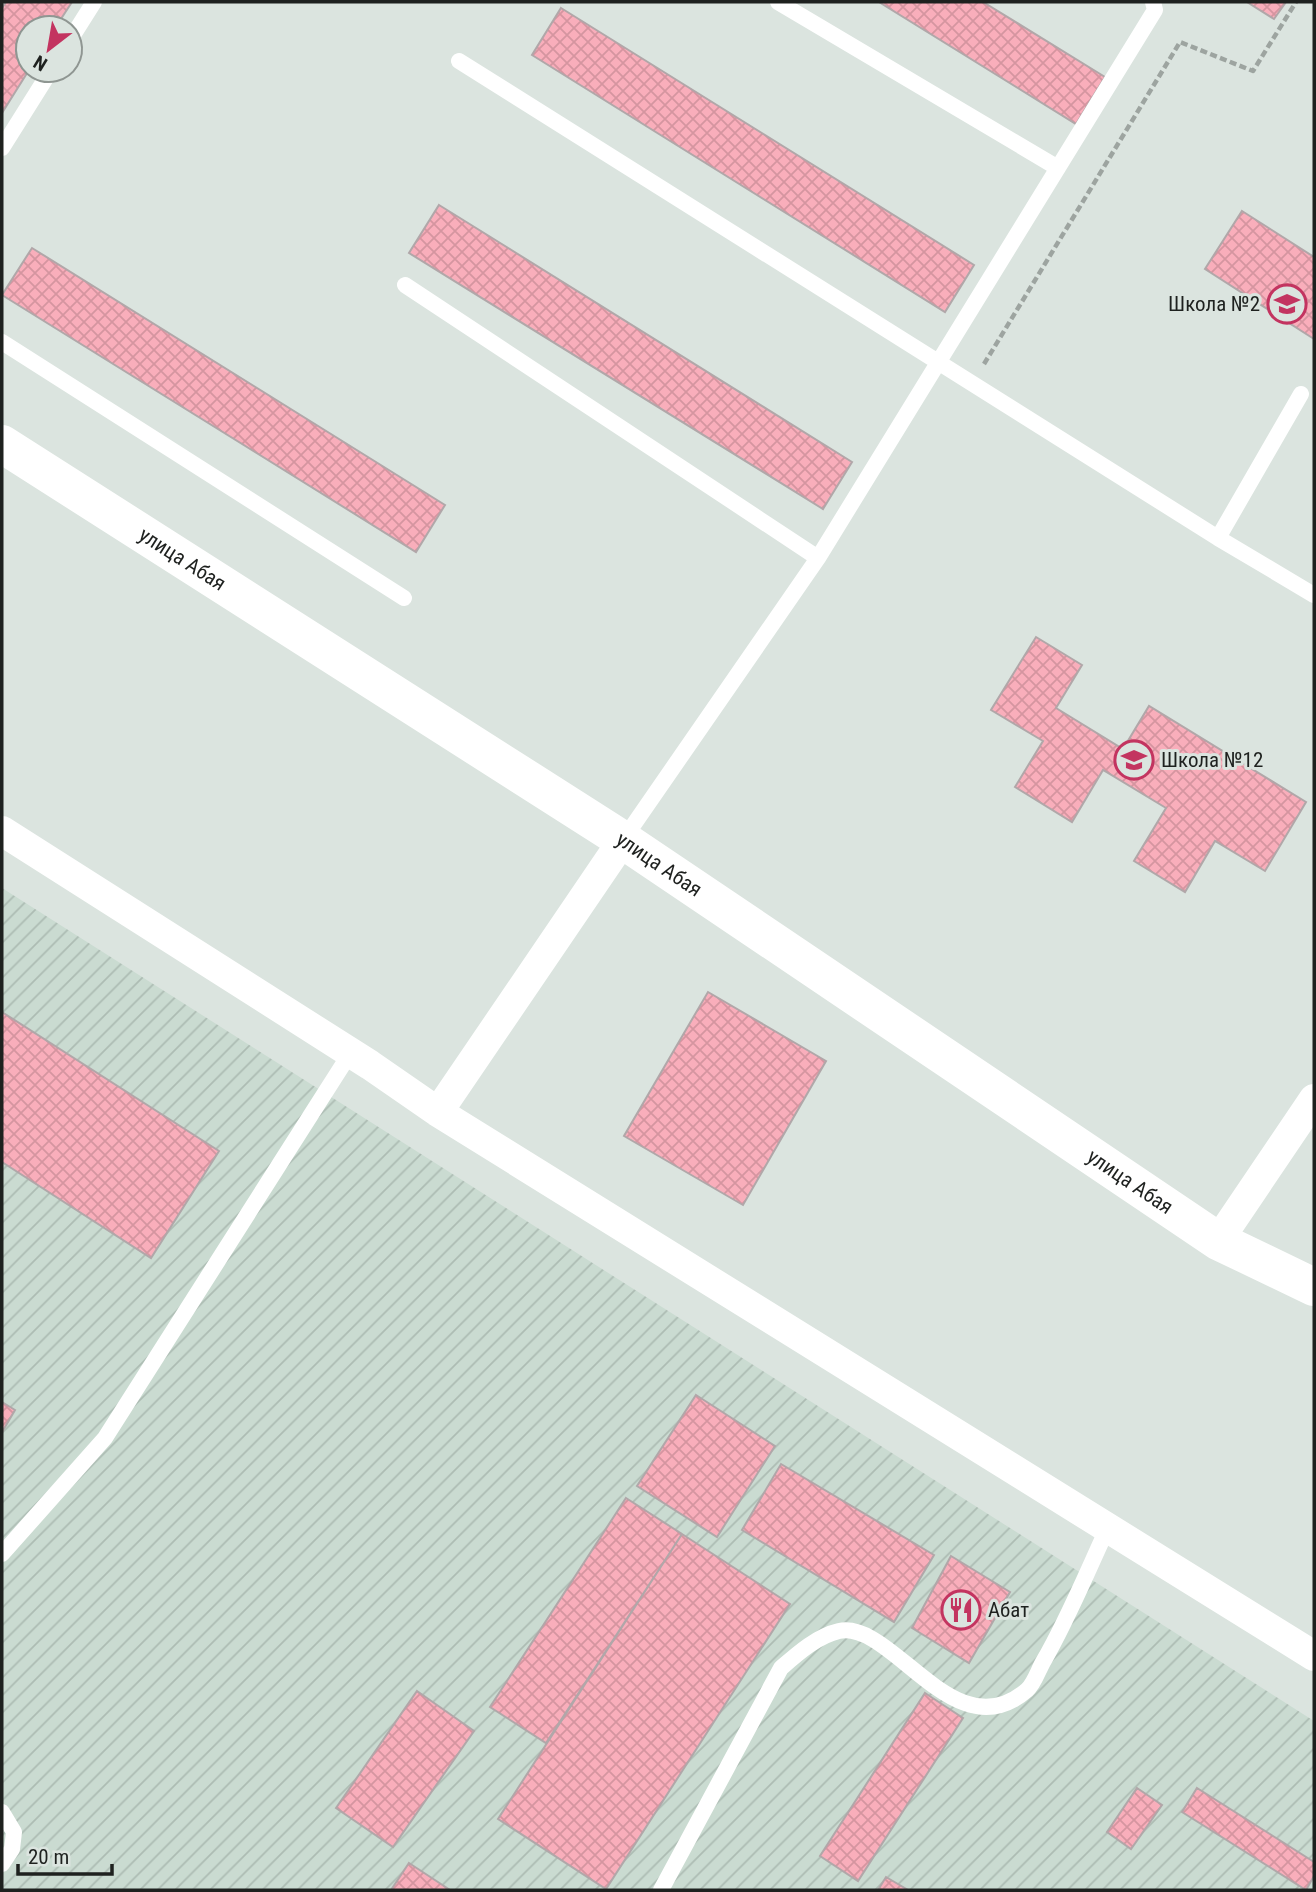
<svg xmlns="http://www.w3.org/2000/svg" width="1316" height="1892" font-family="'Roboto Condensed',sans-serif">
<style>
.industrial{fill:url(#industrial-furrows)}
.building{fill:url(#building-cross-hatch);stroke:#b1a7a9;stroke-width:2}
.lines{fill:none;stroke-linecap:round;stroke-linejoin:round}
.path{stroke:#9da4a0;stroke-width:4.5;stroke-dasharray:7 3.5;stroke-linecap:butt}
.lane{stroke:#fff;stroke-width:16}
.street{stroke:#fff;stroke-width:30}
.secondary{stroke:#fff;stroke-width:38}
.labels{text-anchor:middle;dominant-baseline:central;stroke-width:6;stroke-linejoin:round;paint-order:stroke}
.poi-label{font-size:21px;fill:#1e211f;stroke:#dbe4df;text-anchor:start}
.street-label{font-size:21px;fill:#1e211f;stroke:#dbe4df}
</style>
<defs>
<pattern id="industrial-furrows" width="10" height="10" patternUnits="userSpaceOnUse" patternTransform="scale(1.75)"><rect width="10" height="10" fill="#cadbd1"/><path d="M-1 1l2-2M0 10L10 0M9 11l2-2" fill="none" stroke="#adbcb3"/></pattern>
<pattern id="building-cross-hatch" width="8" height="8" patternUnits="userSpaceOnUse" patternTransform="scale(1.75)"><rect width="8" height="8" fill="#f9aebb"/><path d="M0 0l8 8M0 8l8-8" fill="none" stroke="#d595a0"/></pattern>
</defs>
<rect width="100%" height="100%" fill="#dbe4df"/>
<path class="industrial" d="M2,888L1314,1721V1890H2Z"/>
<path class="building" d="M6,2H72L55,28H28L29,70L2,113V8Z
M879,2H983L1105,77L1076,124Z
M1247,2H1286L1274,19Z
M561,8L974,265L945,312L532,55Z
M439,205L852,462L823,509L409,253Z
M1242,211L1314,257V339L1205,269Z
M32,248L445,505L416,552L2,295Z
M1036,637L1082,665L1056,708L1123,749L1149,706L1306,802L1265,871L1215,841L1185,892L1134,861L1166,808L1103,770L1072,822L1015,787L1043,741L991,710Z
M708,992L826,1061L743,1205L624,1136Z
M2,1012L219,1151L151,1258L2,1162Z
M696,1395L775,1446L717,1537L637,1486Z
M2,1402L15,1410L2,1432Z
M781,1464L934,1555L894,1622L742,1530Z
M626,1498L682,1534L546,1743L490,1707Z
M682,1534L790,1604L606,1889L498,1819Z
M951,1556L1010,1592L969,1663L912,1628Z
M417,1691L474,1731L393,1847L336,1808Z
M925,1693L963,1718L858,1881L820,1856Z
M1137,1788L1162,1805L1131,1849L1107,1832Z
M1197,1788L1314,1862V1876L1306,1890L1182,1812Z
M409,1863L450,1890H391Z
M886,1877L908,1890H878Z"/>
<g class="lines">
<path class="path" d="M984,364L1180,42L1253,71L1296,2"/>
<path class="lane" d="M778,2L1058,168
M70,40L94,2
M459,61L1218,538L1301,394
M2,148L51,70
M405,285L818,558
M2,342L404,598
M1218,538L1314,595
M623,840L818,558L1155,10L1153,2
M2,1554L105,1438L351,1052
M2,1812L14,1832L12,1849L2,1864
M661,1890L781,1668C797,1654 817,1636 839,1631C893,1620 955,1753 1027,1690C1034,1684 1038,1671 1043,1662C1068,1619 1087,1572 1108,1527"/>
<path class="street" d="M2,831L370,1065L438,1112L1314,1656
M438,1112L623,840
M1218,1241L1314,1099"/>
<path class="secondary" id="s1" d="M2,444L623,840L1218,1241L1314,1287"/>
</g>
<defs>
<g id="school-ring" transform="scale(2.0125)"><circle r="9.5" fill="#dbe4df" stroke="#c33460" stroke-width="1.5"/><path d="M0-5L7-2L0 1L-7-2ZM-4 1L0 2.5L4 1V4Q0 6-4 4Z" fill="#c33460"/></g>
<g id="restaurant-ring" transform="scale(2.0125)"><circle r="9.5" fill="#dbe4df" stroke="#c33460" stroke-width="1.5"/><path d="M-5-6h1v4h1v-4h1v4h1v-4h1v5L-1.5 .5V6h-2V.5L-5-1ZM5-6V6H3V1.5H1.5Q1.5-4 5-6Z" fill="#c33460"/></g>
</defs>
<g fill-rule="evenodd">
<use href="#school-ring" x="1287" y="304"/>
<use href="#school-ring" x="1134" y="760"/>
<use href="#restaurant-ring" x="961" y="1610"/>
</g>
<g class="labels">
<g class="poi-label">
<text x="1260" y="304" text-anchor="end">Школа №2</text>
<text x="1161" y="760">Школа №12</text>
<text x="988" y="1610">Абат</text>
</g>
<g class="street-label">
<text stroke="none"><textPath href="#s1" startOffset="214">улица Абая</textPath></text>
<text stroke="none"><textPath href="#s1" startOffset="780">улица Абая</textPath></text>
<text stroke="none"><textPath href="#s1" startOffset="1348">улица Абая</textPath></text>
</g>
</g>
<rect width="1316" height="1892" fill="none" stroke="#1e211f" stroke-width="7"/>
<g transform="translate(49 49) rotate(211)"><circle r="33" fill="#dbe4df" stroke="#8f9692" stroke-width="2"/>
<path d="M0-5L12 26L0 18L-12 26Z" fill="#c33460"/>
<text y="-10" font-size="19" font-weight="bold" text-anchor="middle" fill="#1e211f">N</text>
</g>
<path d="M18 1864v10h94v-10" fill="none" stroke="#1e211f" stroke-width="3.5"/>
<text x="28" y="1864" font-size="21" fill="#1e211f" stroke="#dbe4df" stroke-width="5" paint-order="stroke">20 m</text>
</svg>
